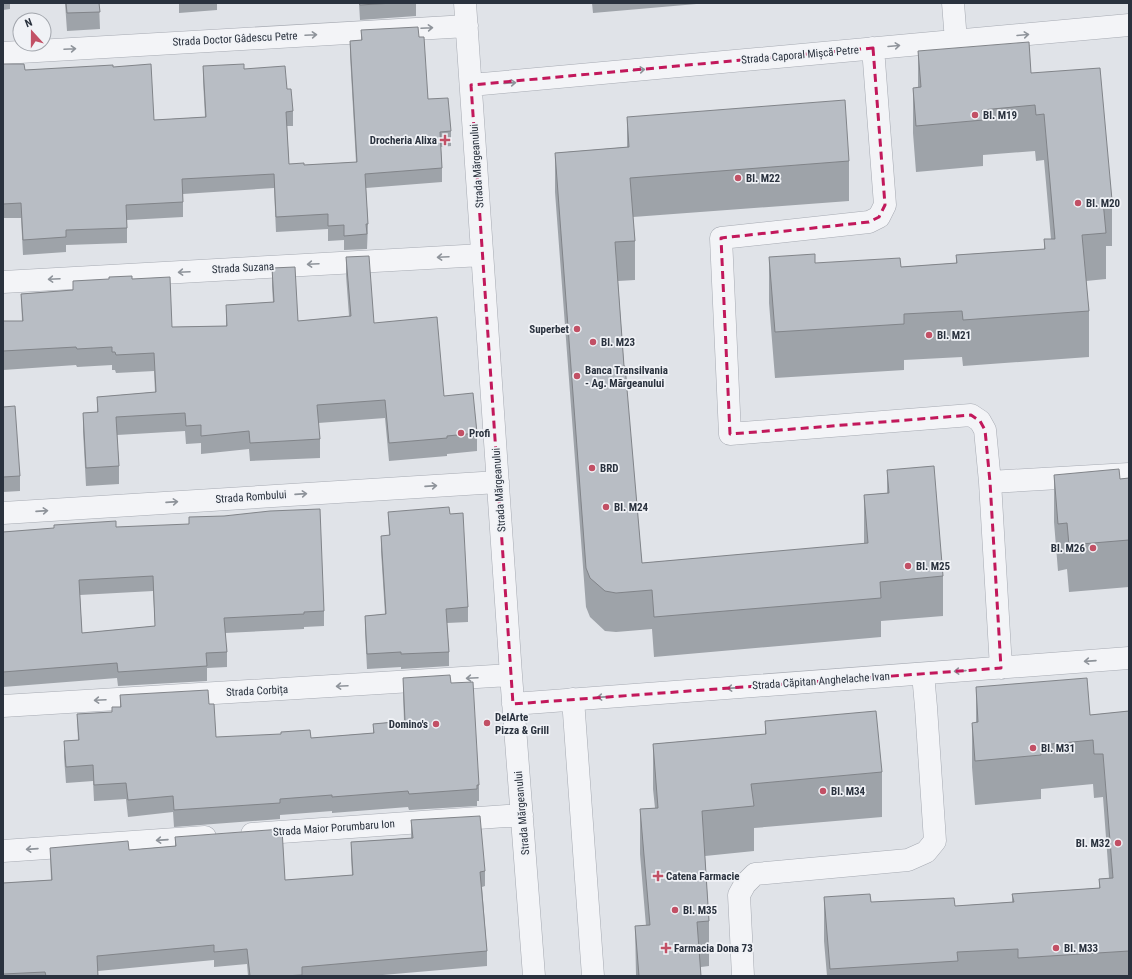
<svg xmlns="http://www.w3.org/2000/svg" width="1132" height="979" font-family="'Roboto Condensed',sans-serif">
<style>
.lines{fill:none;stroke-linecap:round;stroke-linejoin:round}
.minor-casing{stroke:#a6aab2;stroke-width:23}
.minor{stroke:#f3f4f7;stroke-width:22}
.wall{fill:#9ea3a9;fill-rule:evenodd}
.building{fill:#b8bdc4;stroke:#818489;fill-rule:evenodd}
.oneway{stroke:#8e939a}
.marked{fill:none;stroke:#c2185b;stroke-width:3;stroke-dasharray:8 5;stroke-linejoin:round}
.poi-dot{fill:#c25065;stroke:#f0f2f6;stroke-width:1.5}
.labels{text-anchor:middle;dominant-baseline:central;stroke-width:3.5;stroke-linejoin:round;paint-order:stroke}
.street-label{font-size:11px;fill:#2a323e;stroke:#f0f2f6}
.poi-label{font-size:11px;font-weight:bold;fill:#2a323e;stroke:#f0f2f6;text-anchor:start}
</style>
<rect width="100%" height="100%" fill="#e0e3e8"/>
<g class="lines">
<g class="minor-casing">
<path id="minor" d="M465,3L511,675L534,976
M953,3L956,41
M873,48L885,205L879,217L869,222L721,238L730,434L971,415L980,421L985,430L990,482L1001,668
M3,53L467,26
M471,85L1129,25
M3,282L482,255
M990,482L1129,474
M3,513L498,482
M573,699L593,976
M513,704L1129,658
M3,706L511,675
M252,834L522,815
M3,851L205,837
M743,976L739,895L745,884L755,874L908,860L926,852L935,841L926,707L923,674"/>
</g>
<use href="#minor" class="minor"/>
</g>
<path class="wall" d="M3,3H10V9L3,10Z
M65,3H99L100,29L67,31Z
M179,3H217V10L179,13Z
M359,3H416V16L360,20Z
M592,3H708L593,13Z
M361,30L419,37L428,99L451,131V146L441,147L442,168V182L366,188L368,224L367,249L344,250V240L328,241V229L276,232L274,188L183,194V217L127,220V243L66,245V252L23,255L21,218H3V64L25,70L113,67L154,120L205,117L203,80V66L244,69L287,89L293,111V126H287L289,164L304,165L356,162L350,55V41L361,40Z
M918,51L1031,73L1112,200V246H1106V279L1086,281L1089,311V357L963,366L962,357L904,360V370L775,378L769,303V257L815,263L901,267L956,263V255L1044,249V239H1051L1044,160L1036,161L1035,151L983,155V166L916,172L913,133V88H918Z
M627,117L849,161V201L633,217L635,241V280L618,281L624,366L642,563L864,544V495L887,493V470L943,576V616L881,621V637L654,657L652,629L616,632L605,631L590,617L586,607L555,192V153L627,147Z
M346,257L374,323L444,396L477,433V451L447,454V456L389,461L385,418L318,423L320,439V458L250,461L249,449L201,454V443L186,444L185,431L117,435L119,466V484L86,486L83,431V413L97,412V397L155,392L154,371L116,373L115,370H112V365L77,367L76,365L3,370V321H22L21,294L73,290V281L132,279L172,327L226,326V305L273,302L272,286V268L298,321L349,316L346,275Z
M3,407L20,476V491L3,492Z
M1054,475L1120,479L1129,478V587L1069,592L1067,569L1058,571L1054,522Z
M388,512L450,514L468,607V622L447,623L449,652V666L401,669V667L367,669L365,630V616L385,614L381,551V536L389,535Z
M116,527L324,611V626L304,627V629L225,633L227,652V667L207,668V681L118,686L117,678L3,687V532ZM153,591L155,626L82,633L80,595Z
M403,678L451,683L479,785V801H477V806L409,810L408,807L332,813V811L280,815V819L174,827L173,812L128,817L126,799L94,801L93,781L66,783L64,757V741L78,740L77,714L112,712L120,707V695L209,704L216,737L311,738L373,733V724L404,721L403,694Z
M976,687L1090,715L1129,711V976H827L824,941V897L871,902L955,906L1012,902V894L1099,888V879L1109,878L1103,797L1094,798L1093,784L1041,789V799L975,805L972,767V723H976Z
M765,721L882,772V817L754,828V851L705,856L709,921V966L701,967V976H636L635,926H646L640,854V809L655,808L653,789V744L765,734Z
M411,820L485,871V886L482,887L487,951V966L371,976H248L247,964L214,967V960L98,971V976H3V883L51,880L50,848L129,850L175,846V837L285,880L352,875L351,857V842L411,838Z"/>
<path class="building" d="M66,3H99L100,12L67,13Z
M359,3H394L360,5Z
M418,27L419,37H424L428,99L448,98L451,131L440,132L442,168L365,174L368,224H366L367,234L344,236V225L328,226V214L276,217L274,174L182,179L183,202L126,205L127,228L66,230V237L23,240L21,203L3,204V64H24L25,70L113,65V67L151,64L154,120L206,117L203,66L244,64V69L285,66L287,89H291L293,111L286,112L289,164L304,163V165L357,162L350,41L362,40L361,30Z
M1029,42L1031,73L1100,68L1112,200L1103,201L1106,233L1082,235L1089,311L963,320L962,311L904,314V324L775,332L769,257L815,254V263L900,258L901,267L957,263L956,255L1045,249L1044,239H1055L1044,114L1036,115L1035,105L982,110L983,120L916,126L913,88L921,87L918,51Z
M845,100L849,161L630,178L635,241L615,242L624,366H625L642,563L868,543L864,495L889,493L887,470L934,466L943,576L880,582L881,598L654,617L652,590L616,593L605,591L590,578L586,568L555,153L629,147L627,117Z
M369,256L374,323L437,317L444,396L473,393L477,433L447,436V438L389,443L385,400L317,405L320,439L250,443L249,431L201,436V425L186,426L185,413L116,417L119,466L86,468L83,413L98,412L97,397L156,392L154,353L116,355L115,352H112V347L77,349L76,347L3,351V321H23L21,294L73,290V281L109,279V277L132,276V279L170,277L172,327L227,326L226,305L274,302L272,268L295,267L298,321L351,316L346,257Z
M15,406L20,476L3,477V407Z
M1119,469L1120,479L1129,478V540L1069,545L1067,523L1058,524L1054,475Z
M449,507L450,514L463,513L468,607L446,609L449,652L401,654V652L367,654L365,616L386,614L381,536L390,535L388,512Z
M320,509L324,611L304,612V614L224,618L227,652L206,653L207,666L118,672L117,663L3,672V532L54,528V525L116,521V527L189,524V517L224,516L270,511ZM153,576L155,626L82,633L79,580Z
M450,675L451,683L473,682L479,785H477V789L409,794L408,791L332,797V795L280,799V803L174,810L173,796L128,800L126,783L94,785L93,765L66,767L64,741L79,740L77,714L112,712V707H121L120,695L208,690L209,704H214L216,737L281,734V732L310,730L311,738L374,733L373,724L405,721L403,678Z
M1087,678L1090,715L1129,711V951L1018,958V949L957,952L958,961L830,969L824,897L870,894L871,902L954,898L955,906L1014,902L1012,894L1100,888L1099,879L1113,878L1103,754H1094L1093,740L1041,745V755L975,761L972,723L978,722L976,687Z
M876,711L882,772L751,784L754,806L702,811L709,921L697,922L701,976H639L635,926L650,925L640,809L658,808L653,744L766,734L765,721Z
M480,816L485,871L480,872L487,951L302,967V975L283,976H250L247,949L214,952V945L97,956L98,976H46L45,972L3,974V883L52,880L50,848L128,841L129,850L176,846L175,837L282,829L285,880L353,875L351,842L413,838L411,820Z"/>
<defs><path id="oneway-shaft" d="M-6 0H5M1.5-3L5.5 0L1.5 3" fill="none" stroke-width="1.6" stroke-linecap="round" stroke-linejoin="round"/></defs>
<g class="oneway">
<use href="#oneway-shaft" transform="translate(427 28) rotate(-3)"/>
<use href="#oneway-shaft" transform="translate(311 35) rotate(-3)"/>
<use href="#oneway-shaft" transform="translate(1023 35) rotate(-5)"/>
<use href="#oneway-shaft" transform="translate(894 46) rotate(-5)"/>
<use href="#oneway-shaft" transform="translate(70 49) rotate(-3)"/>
<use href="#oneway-shaft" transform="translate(639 70) rotate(-5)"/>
<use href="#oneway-shaft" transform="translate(510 83) rotate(-4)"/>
<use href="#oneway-shaft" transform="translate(443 257) rotate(177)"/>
<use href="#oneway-shaft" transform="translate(313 264) rotate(177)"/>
<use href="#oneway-shaft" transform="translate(184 272) rotate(177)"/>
<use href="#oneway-shaft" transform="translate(54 279) rotate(177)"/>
<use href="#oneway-shaft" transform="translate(431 486) rotate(-4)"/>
<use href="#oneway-shaft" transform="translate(301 494) rotate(-4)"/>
<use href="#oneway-shaft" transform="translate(172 502) rotate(-4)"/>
<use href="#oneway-shaft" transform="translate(42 511) rotate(-4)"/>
<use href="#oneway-shaft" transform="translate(1090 661) rotate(176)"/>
<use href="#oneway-shaft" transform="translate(960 671) rotate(176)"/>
<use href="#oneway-shaft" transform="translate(472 678) rotate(177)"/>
<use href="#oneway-shaft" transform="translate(342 686) rotate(177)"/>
<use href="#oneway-shaft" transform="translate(733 688) rotate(176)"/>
<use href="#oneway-shaft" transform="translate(603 697) rotate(176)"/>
<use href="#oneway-shaft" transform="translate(100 700) rotate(177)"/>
<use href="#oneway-shaft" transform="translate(162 840) rotate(176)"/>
<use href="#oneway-shaft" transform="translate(32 849) rotate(176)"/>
</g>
<path class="marked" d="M873,48L885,205L879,217L869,222L721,238L730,434L971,415L980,421L985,430L990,482L1001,668L513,704L471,85Z"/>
<g class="poi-dot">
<circle cx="975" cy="115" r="4"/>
<path d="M443 134h4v4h4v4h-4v4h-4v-4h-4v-4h4z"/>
<circle cx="738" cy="178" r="4"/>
<circle cx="1078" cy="203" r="4"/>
<circle cx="577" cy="329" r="4"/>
<circle cx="929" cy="335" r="4"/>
<circle cx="593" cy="342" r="4"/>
<circle cx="577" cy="376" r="4"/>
<circle cx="461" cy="433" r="4"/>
<circle cx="592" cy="468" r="4"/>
<circle cx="606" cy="507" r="4"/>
<circle cx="1093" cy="548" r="4"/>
<circle cx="908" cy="566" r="4"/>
<circle cx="487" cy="723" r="4"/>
<circle cx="436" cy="724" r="4"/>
<circle cx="1033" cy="748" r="4"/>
<circle cx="823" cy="791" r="4"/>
<circle cx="1118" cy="843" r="4"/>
<path d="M656 870h4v4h4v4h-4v4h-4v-4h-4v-4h4z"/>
<circle cx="675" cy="910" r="4"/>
<path d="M664 942h4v4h4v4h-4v4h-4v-4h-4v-4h4z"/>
<circle cx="1056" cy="948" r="4"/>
</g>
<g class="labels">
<g class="street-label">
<text transform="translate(235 39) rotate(-3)">Strada Doctor Gâdescu Petre</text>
<text transform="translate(800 55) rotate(-5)">Strada Caporal Mișcă Petre</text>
<text transform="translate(477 166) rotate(-94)">Strada Mărgeanului</text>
<text transform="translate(243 268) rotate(-3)">Strada Suzana</text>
<text transform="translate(499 490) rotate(-94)">Strada Mărgeanului</text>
<text transform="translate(251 497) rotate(-4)">Strada Rombului</text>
<text transform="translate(821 681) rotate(-4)">Strada Căpitan Anghelache Ivan</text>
<text transform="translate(257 691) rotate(-3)">Strada Corbița</text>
<text transform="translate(522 813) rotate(-95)">Strada Mărgeanului</text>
<text transform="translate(334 828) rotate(-4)">Strada Maior Porumbaru Ion</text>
</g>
<g class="poi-label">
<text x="983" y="115">Bl. M19</text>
<text x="437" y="140" text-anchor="end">Drocheria Alixa</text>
<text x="746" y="178">Bl. M22</text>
<text x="1086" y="203">Bl. M20</text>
<text x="569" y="329" text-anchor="end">Superbet</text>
<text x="937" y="335">Bl. M21</text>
<text x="601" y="342">Bl. M23</text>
<text x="585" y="370">Banca Transilvania<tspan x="585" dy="13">- Ag. Mărgeanului</tspan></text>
<text x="469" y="433">Profi</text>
<text x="600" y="468">BRD</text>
<text x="614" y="507">Bl. M24</text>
<text x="1085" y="548" text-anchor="end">Bl. M26</text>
<text x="916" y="566">Bl. M25</text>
<text x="495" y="717">DelArte<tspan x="495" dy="13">Pizza &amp; Grill</tspan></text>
<text x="428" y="724" text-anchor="end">Domino's</text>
<text x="1041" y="748">Bl. M31</text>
<text x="831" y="791">Bl. M34</text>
<text x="1110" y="843" text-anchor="end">Bl. M32</text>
<text x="666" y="876">Catena Farmacie</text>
<text x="683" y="910">Bl. M35</text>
<text x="674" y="948">Farmacia Dona 73</text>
<text x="1064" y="948">Bl. M33</text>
</g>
</g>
<rect width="1132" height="979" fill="none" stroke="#2a323e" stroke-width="8"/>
<g transform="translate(32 32) rotate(339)"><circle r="19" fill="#f0f2f6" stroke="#a1a5ac"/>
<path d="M0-3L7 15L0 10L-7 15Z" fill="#c25065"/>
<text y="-6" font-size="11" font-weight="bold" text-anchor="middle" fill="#2a323e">N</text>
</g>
</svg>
